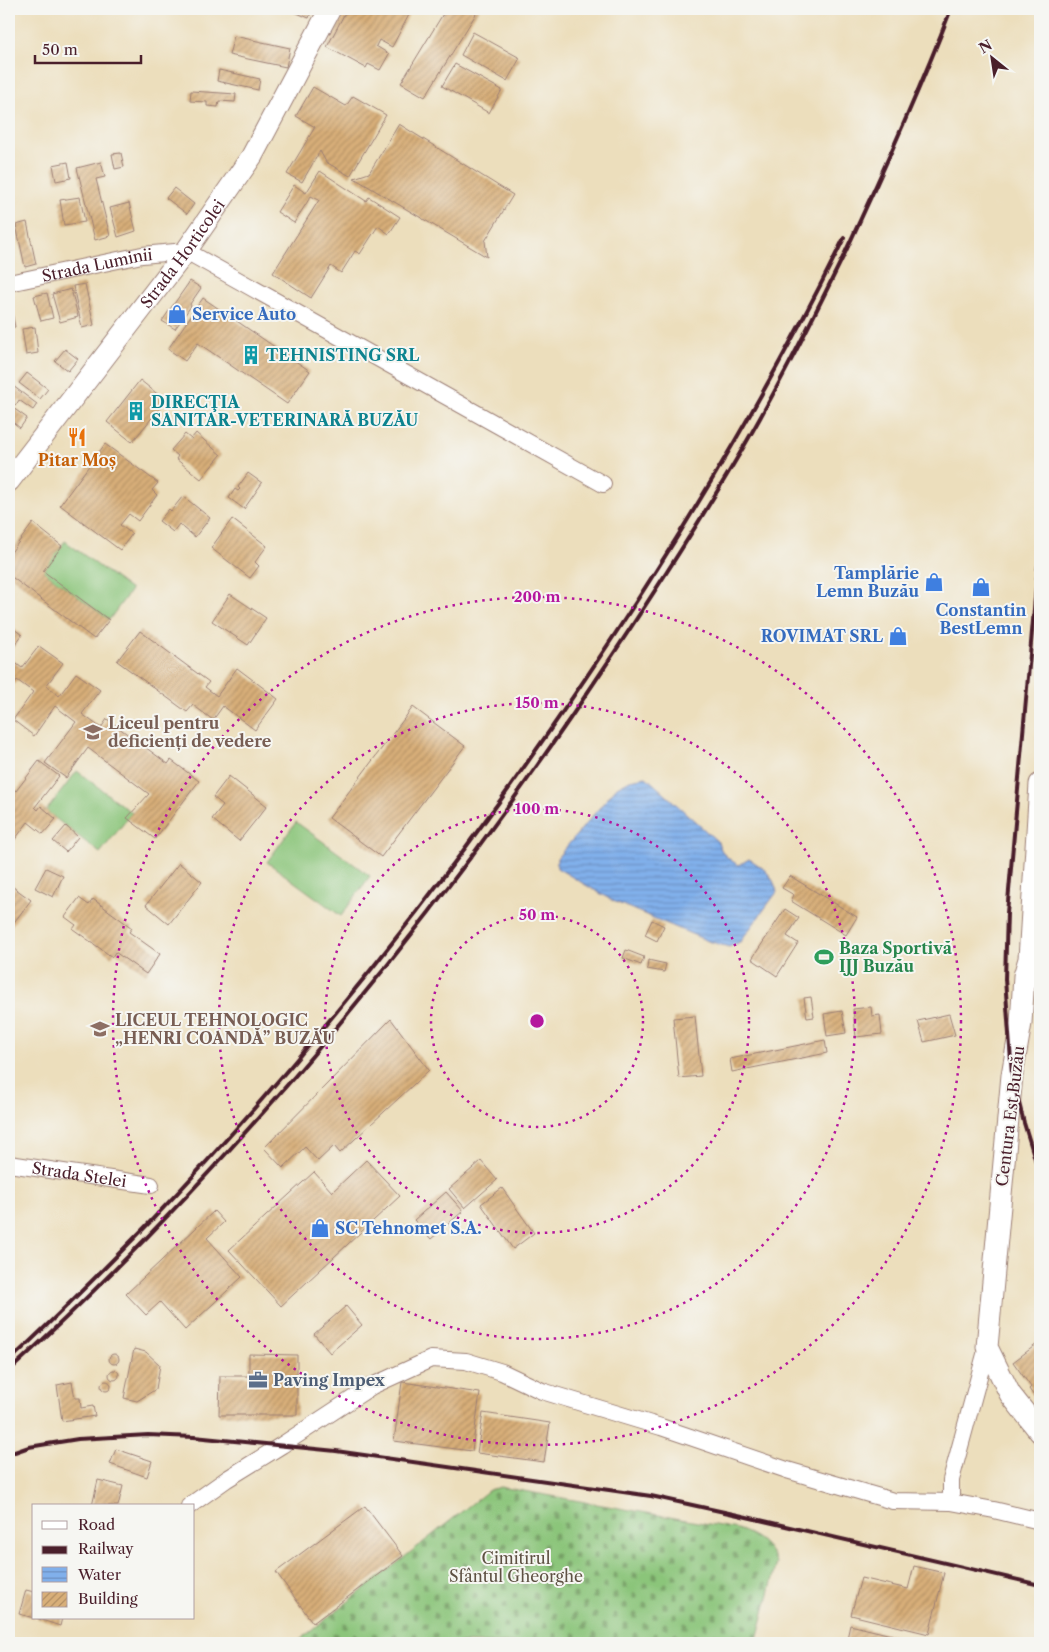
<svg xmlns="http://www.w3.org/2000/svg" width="1049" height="1652" font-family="'Libre Caslon Text',serif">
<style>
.cemetery{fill:url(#cemetery-stones);stroke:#6a7252}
.pitch{fill:#8bc57a;stroke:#6a7252}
.water{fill:url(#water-rules);stroke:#66688b}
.building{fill:url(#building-hatch)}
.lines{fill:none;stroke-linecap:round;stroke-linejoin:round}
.minor-casing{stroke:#9b7e74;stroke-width:18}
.major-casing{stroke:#9b7e74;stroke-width:23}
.minor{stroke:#fff;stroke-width:16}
.major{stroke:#fff;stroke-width:21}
.rail{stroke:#4a1f2b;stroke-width:4}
.ring{fill:none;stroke:#b5179e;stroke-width:2.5;stroke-dasharray:2.5 5}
.labels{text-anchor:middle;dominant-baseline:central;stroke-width:4;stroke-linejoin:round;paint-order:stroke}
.street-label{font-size:16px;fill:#4a1f2b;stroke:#f6f6f2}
.shop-label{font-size:16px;font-weight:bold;fill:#366cbe;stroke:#f6f6f2;text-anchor:start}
.culture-label{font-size:16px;font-weight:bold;fill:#0d838f;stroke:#f6f6f2;text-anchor:start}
.food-label{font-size:16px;font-weight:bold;fill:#c56008;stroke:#f6f6f2}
.education-label{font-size:16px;font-weight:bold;fill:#785e54;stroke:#f6f6f2;text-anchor:start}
.leisure-label{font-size:16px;font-weight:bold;fill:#27864d;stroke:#f6f6f2;text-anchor:start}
.service-label{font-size:16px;font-weight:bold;fill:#4e5e75;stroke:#f6f6f2;text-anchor:start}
.park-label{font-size:16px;fill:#5e5143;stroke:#f6f6f2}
.centre{fill:#b5179e;stroke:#f6f6f2;stroke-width:2.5}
.ring-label{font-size:15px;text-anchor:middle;font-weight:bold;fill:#b5179e;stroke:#f6f6f2;stroke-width:4;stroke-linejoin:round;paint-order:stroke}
</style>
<defs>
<pattern id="cemetery-stones" width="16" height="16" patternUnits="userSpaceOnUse" patternTransform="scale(1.25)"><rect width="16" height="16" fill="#8bc57a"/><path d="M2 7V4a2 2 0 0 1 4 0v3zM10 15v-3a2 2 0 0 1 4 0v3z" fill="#749f64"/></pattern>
<pattern id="water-rules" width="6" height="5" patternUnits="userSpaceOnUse" patternTransform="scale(1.25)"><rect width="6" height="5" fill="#81b0eb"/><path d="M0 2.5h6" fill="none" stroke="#6c8fbf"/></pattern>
<pattern id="building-hatch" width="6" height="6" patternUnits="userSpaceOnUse" patternTransform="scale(1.25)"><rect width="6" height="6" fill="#d8af79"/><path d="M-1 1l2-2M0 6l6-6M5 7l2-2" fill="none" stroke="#b18e63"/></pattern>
</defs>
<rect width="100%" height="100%" fill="#f6f6f2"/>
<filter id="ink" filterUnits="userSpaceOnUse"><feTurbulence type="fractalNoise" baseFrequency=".02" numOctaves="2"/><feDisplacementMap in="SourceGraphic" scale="10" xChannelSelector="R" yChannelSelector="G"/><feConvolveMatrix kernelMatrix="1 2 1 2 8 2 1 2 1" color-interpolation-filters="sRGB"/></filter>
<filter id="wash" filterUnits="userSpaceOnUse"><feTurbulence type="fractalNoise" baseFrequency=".0096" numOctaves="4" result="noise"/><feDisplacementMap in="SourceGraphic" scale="20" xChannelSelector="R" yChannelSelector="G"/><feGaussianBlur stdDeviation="1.12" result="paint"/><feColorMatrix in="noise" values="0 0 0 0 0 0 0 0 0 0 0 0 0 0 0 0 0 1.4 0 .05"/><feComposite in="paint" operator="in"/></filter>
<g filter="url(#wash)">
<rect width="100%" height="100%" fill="#ecdebc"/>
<path class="cemetery" d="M501,1487L737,1529C759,1537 766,1543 777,1563L756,1643H296L489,1490Z"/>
<path class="pitch" d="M65,541L131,590L109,620L43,571Z
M77,771L132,813L100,853L46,811Z
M296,822L370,876L341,916L267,862Z"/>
<path class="water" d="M646,777L718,842C722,854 727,859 739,865L749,859C764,868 773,875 777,892L740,942L729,947L708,941L613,901L557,868V858L617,787L630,780Z"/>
<g id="blocks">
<path class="building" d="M287,9H312L309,18Z
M347,9H406L411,11L392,47L379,40L376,46L389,54L380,70L368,64L366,68L327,47Z
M446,9H479L425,97L401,83Z
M473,32L520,58L507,81L461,55Z
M234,36L290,48L286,67L229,55Z
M455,64L502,90L489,113L442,86Z
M219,70L260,79L258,90L217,81Z
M313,87L346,106L353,96L386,115L350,176L326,162L320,151L302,182L287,174L315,127L296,116Z
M191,91L236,94L235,102L219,101L218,107L207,106V102L190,101Z
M399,124L513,195L485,241L487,257L354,178L369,173Z
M121,153L124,167L115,169L112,154Z
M68,162L71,178L56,181L53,165Z
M101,162L105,177L96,179L110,236L95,240L77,168Z
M320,171L366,201L369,197L400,217L389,234L378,226L360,254L355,251L341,273L331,266L311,298L273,273L319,200L311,196L294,223L277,212L294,185L306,193Z
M174,188L194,204L187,214L166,198Z
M80,197L85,222L64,225L60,200Z
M129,203L136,231L118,237L110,208Z
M27,222L36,264L25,267L16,225Z
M190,281L201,288L190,304L191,306L175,329L162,321Z
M85,284L94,325L82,328L73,286Z
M71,289L78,317L60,322L52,294Z
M47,293L53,318L41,321L34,296Z
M203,298L310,371L287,404L198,343L185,361L168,349Z
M12,312L15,327L9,328V313Z
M35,327L38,353L26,355L22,329Z
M65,349L78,359L68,371L55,361Z
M27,373L48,389L40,399L19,383Z
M140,380L166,401L132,442L107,422Z
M9,383L37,404L33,410L19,400L16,405L9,400Z
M9,405L27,418L20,428L9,419Z
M196,433L221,455L201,479L176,459L178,456L171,450L185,434L191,439Z
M105,444L158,483L152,490L157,495L138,521L129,514L120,525L132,534L120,550L60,505Z
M248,473L262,483L244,509L229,498L235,489L238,491L240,489L238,487Z
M183,496L210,518L195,537L179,524L173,532L159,521L169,509L171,511Z
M232,519L267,546L255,562L259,566L250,578L211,548Z
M33,523L62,546L43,571L109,620L94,639L9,575V555Z
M230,594L266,618L248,645L212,621Z
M9,625L22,635L9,653Z
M140,631L209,682L205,687L217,696L237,668L278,699L255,730L223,706L213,720L193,705L187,712L117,661Z
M39,646L63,663L46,686L59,696L76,673L100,690L82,714L101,728L107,719L168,764L171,760L199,781L155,839L127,818L149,794L88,748L66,778L45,763L76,722L55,706L34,736L13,720L33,692L17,680L9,692V658L22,668Z
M413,707L465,746L381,857L329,818Z
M39,761L59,776L35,807L38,810L41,806L56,819L43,834L28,822L13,842L9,838V785L16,791Z
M229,776L267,806L239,841L212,819L223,805L213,797Z
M66,826L78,837L66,852L53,841Z
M179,863L202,882L169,924L146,905Z
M46,868L63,876L53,897L35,888Z
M790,876L857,917L846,935L791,901L794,895L782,888Z
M9,884L31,900L9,929Z
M79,898L89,905L93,899L132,928L129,932L160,954L146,974L115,952L112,957L73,929L76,925L65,917Z
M785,909L799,918L787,936L798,943L777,976L752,959Z
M652,920L664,926L657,941L645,935Z
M626,950L644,957L641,965L623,958Z
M648,960L666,964L664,972L647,969Z
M811,997L814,1017L807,1018L804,998Z
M871,1007L872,1016L880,1015L882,1034L856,1037L853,1009Z
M842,1011L846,1033L827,1036L824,1014Z
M949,1014L955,1035L924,1042L918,1021Z
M695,1016L701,1076L679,1078L673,1018Z
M391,1019L429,1070L340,1153L334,1146L318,1161L305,1147L283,1168L264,1148Z
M825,1040L827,1053L732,1072L730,1059Z
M366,1160L400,1196L281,1306L229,1250L314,1172L332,1192Z
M481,1161L497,1180L465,1208L449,1189Z
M502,1188L534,1233L513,1249L481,1204Z
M446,1192L463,1211L431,1239L414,1220Z
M214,1211L224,1222L207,1238L242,1277L185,1330L160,1302L146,1315L126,1294Z
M346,1306L362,1325L330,1353L314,1334Z
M1037,1344L1040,1348V1396L1036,1399L1029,1389L1031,1387L1013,1362Z
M134,1349L146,1352L160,1365L156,1389L137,1401L124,1398Z
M249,1354L297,1355V1415H219L220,1376H249Z
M109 1359a5 5 0 1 1 10 0a5 5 0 1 1-10 0Z
M109 1375a5 5 0 1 1 10 0a5 5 0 1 1-10 0Z
M101 1386a5 5 0 1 1 10 0a5 5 0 1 1-10 0Z
M72,1382L75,1398H80L81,1408L93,1406L95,1416L62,1421L57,1385Z
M402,1382L480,1393L472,1451L394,1441Z
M483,1413L550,1423L544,1462L477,1453Z
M116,1449L152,1461L147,1477L110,1464Z
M98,1480L123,1486L118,1506H92Z
M365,1506L403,1556L313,1623L276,1572Z
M914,1566L944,1573L929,1634L851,1615L861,1578L908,1589Z
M26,1590L34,1592V1618L19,1614Z
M36,1618H62L60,1626Z
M850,1625L904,1638L903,1643H846Z"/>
</g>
</g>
<g filter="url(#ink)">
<use href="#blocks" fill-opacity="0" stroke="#9b7e74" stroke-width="1"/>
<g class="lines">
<g class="minor-casing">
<g id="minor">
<path id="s1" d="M9,283L142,255L186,251L603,484"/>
<path id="s2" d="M9,1164L151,1185"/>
<path d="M951,1502V1480L987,1347"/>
<path d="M189,1506L227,1479L282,1445L372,1386L431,1359L466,1361L502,1372L542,1391L661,1427L787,1470L893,1501L951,1502L994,1510L1040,1521"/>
</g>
</g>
<g class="major-casing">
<g id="major">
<path id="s3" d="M9,481L186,251L252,156L330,9"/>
<path d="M1040,784L1029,959L1024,976L1021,1023L1012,1075L987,1347L1010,1394L1040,1432"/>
</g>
</g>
<use href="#minor" class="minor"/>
<use href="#major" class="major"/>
<path class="rail" d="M1040,542L1007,913L1005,979L1012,1075L1024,1123L1040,1175
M9,1361C58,1316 104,1269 150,1222C277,1089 394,947 502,798C630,620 747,435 844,238
M9,1371C222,1176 408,955 571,717C626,636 680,554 730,470C772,400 808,328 844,255C882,174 919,92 951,9
M9,1454L29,1447L78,1439L148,1435L194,1437L336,1451L651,1496L738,1515L1040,1585"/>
</g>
</g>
<g class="ring">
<circle cx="537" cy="1021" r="106"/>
<circle cx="537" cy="1021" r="212"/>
<circle cx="537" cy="1021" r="318"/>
<circle cx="537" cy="1021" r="424"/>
</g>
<defs>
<g id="shop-bare" transform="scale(1.5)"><path d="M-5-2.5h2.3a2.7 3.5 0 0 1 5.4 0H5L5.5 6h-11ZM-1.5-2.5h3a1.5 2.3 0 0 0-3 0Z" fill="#3f7fe0" stroke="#f6f6f2" stroke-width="2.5" paint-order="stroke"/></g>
<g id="building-bare" transform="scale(1.5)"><path d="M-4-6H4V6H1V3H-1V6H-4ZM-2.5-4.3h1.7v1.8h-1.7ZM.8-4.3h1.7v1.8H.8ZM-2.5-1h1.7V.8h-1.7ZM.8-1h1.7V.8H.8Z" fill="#0f9aa8" stroke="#f6f6f2" stroke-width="2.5" paint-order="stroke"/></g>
<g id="restaurant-bare" transform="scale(1.5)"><path d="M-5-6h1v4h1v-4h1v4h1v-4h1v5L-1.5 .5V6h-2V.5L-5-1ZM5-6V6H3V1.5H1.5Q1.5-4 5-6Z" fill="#e8710a" stroke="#f6f6f2" stroke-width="2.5" paint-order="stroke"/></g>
<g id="school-bare" transform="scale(1.5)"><path d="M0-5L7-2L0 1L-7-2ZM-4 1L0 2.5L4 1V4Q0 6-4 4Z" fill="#8d6e63" stroke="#f6f6f2" stroke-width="2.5" paint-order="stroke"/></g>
<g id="stadium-bare" transform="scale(1.5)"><path d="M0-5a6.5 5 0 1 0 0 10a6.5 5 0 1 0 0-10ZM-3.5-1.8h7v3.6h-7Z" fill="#2e9e5b" stroke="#f6f6f2" stroke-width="2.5" paint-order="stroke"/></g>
<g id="office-bare" transform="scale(1.5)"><path d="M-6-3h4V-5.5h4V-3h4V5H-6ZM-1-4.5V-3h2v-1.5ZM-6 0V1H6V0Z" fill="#5c6f8a" stroke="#f6f6f2" stroke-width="2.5" paint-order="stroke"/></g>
</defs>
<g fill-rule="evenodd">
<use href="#shop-bare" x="177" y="314"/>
<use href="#building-bare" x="251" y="355"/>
<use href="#building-bare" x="136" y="411"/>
<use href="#restaurant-bare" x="77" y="437"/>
<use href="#shop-bare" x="934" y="582"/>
<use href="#shop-bare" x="981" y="587"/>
<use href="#shop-bare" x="898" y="636"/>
<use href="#school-bare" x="93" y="732"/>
<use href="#stadium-bare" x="824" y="957"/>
<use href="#school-bare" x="100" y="1029"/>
<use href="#shop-bare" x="320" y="1228"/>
<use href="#office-bare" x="258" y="1380"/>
</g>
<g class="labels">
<g class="street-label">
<text stroke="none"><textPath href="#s3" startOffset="286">Strada Horticolei</textPath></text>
<text stroke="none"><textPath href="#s1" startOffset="90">Strada Luminii</textPath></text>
<text transform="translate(1010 1116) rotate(-83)">Centura Est Buzău</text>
<text stroke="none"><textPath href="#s2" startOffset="71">Strada Stelei</textPath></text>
</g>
<g class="shop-label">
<text x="192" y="314">Service Auto</text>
<text x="919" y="573" text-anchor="end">Tamplărie<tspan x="919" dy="18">Lemn Buzău</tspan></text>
<text x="981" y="610" text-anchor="middle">Constantin<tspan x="981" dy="18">BestLemn</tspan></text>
<text x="883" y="636" text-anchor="end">ROVIMAT SRL</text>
<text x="335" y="1228">SC Tehnomet S.A.</text>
</g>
<g class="culture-label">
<text x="266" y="355">TEHNISTING SRL</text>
<text x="151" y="402">DIRECŢIA<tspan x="151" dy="18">SANITAR-VETERINARĂ BUZĂU</tspan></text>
</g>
<g class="food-label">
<text x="77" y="460">Pitar Moș</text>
</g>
<g class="education-label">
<text x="108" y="723">Liceul pentru<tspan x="108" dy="18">deficienți de vedere</tspan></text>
<text x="115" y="1020">LICEUL TEHNOLOGIC<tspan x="115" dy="18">„HENRI COANDĂ” BUZĂU</tspan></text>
</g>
<g class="leisure-label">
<text x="839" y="948">Baza Sportivă<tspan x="839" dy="18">IJJ Buzău</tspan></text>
</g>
<g class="service-label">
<text x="273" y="1380">Paving Impex</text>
</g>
<g class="park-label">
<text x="516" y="1558">Cimitirul<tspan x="516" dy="18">Sfântul Gheorghe</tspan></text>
</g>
</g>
<circle cx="537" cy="1021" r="8" class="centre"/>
<g class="ring-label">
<text x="537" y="602">200 m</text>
<text x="537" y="708">150 m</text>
<text x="537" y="814">100 m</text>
<text x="537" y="920">50 m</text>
</g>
<rect width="1049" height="1652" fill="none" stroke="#f6f6f2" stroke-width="30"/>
<rect x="32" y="1504" width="162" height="115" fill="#f6f6f2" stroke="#b1a0a2"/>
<rect x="42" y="1521" width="25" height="8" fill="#ffffff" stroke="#b1a0a2"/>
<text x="78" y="1530" font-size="15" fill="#4a1f2b">Road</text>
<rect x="42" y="1546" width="25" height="8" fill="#4a1f2b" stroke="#b1a0a2"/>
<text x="78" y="1554" font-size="15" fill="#4a1f2b">Railway</text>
<rect x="42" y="1567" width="25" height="15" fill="url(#water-rules)" stroke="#b1a0a2"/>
<text x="78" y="1580" font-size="15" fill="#4a1f2b">Water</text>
<rect x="42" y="1592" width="25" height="15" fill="url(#building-hatch)" stroke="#b1a0a2"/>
<text x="78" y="1604" font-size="15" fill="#4a1f2b">Building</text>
<g transform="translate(992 58) rotate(330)" stroke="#f6f6f2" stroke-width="4" paint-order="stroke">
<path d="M0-4L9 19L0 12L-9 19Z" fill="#4a1f2b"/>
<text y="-8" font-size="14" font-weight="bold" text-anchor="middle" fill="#4a1f2b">N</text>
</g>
<path d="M35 55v8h106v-8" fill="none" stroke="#4a1f2b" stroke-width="2.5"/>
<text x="42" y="55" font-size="15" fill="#4a1f2b" stroke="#f6f6f2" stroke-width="4" paint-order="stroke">50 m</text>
</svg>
